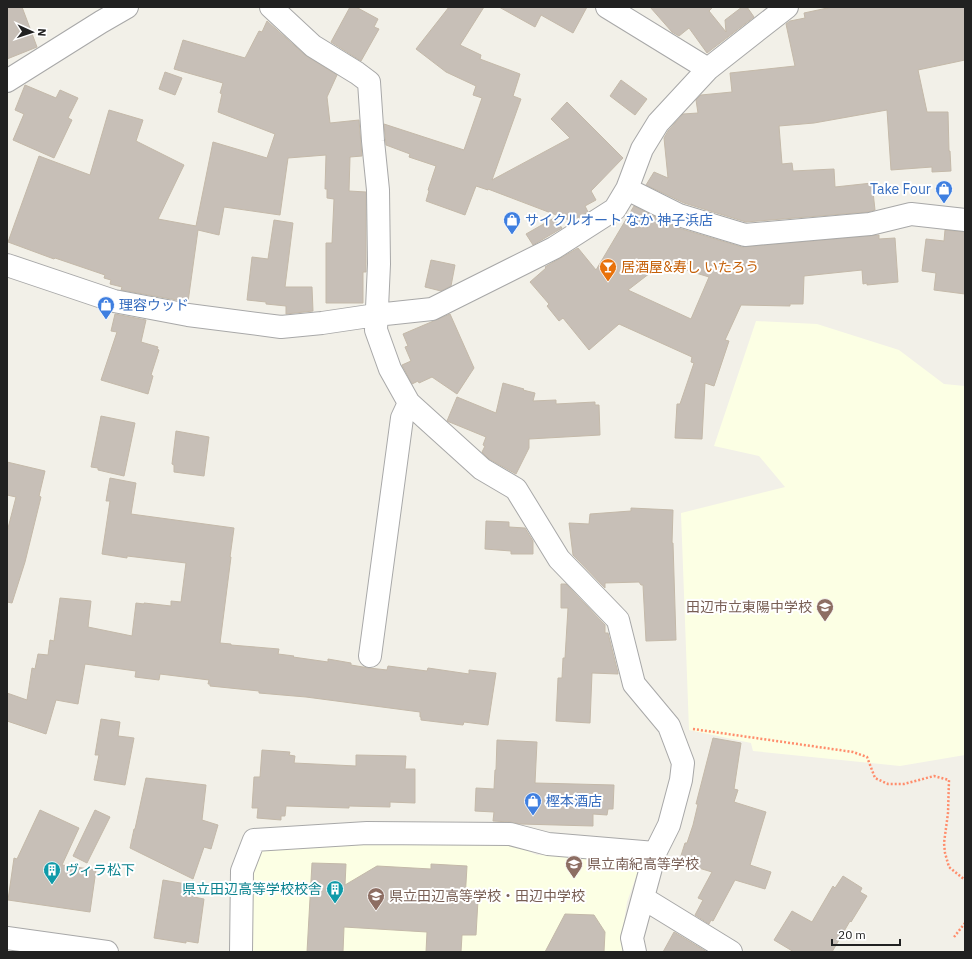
<svg xmlns="http://www.w3.org/2000/svg" width="972" height="959" font-family="'IBM Plex Sans','Noto Sans JP',sans-serif">
<style>
.education{fill:#fcffe4}
.building{fill:#c7bfb7;stroke:#c4b9a9;fill-rule:evenodd}
.lines{fill:none;stroke-linecap:round;stroke-linejoin:round}
.minor-casing{stroke:#a8a8a8;stroke-width:24}
.path{stroke:#ff8d6c;stroke-width:2.5;stroke-dasharray:2 2;stroke-linecap:butt}
.minor{stroke:#fff;stroke-width:22}
.labels{text-anchor:middle;dominant-baseline:central;stroke-width:4;stroke-linejoin:round;paint-order:stroke}
.shop-label{font-size:14px;fill:#366cbe;stroke:#fff;text-anchor:start}
.food-label{font-size:14px;fill:#c56008;stroke:#fff;text-anchor:start}
.education-label{font-size:14px;fill:#785e54;stroke:#fff;text-anchor:start}
.culture-label{font-size:14px;fill:#0d838f;stroke:#fff;text-anchor:start}
</style>
<rect width="100%" height="100%" fill="#f2f0e8"/>
<path class="education" d="M756,321L817,324L899,350L944,384L965,386V755L900,766L753,751L751,743L689,730L681,513L785,487L759,456L714,446Z
M254,840L514,845L537,855L643,857L627,902L622,934V952H241Z"/>
<path class="building" d="M7,7H22L37,47L7,59Z
M350,7H356L378,19L374,27L379,29L361,61L331,42Z
M449,7H484L460,45L481,55L480,59L520,74L513,96L521,99L492,180L570,138L551,119L567,102L623,158L591,191L596,200L585,206L588,212L572,221L488,189V190L476,186L465,215L426,201L429,191L428,190L436,166L409,157L410,154L386,145L384,124L464,150L482,98L473,95L476,86L446,72L416,49Z
M499,7H587L573,33L541,15L535,27Z
M650,7H713L709,11L726,32L725,20L742,7H747L754,17L707,53L689,28L679,36L672,32Z
M832,7H965V60L918,70L927,112H948L949,151H950L951,171L932,172V167L891,170L887,110L814,123L779,126L782,164L792,163L793,171L834,169L835,187L872,183L875,210L868,212L746,222L684,203L646,185L654,172L668,178L664,138L668,131L683,114L698,113L696,100L701,95L732,92L730,73L795,66L786,24L790,21L805,18L804,13Z
M267,21L305,55L337,75L327,97L330,123L359,120L362,156L350,157L349,191L366,192V272H363V303H326V243H332L334,199L327,198V189H325L326,155L288,158L280,215L224,207L219,235L198,230L188,302L121,290L122,287L110,284L111,280L104,278L105,275L55,258L54,259L8,242L39,156L90,175L109,110L143,120L136,141L184,165L158,219L196,226L213,142L267,158L275,134L218,112L222,94L220,93L223,83L174,69L183,40L245,58L259,31L262,32Z
M165,72L182,78L175,95L159,89Z
M621,80L647,99L635,115L610,96Z
M25,85L56,98L60,90L78,98L68,118L72,120L54,158L13,140L24,114L15,110Z
M634,206L675,227L742,247L879,235V239L895,238L898,282L867,285V283L863,284L862,270L804,276L803,304H790V306L741,305L725,340L729,341L714,386L705,383L702,439L675,438L677,404H680L694,363L691,362L692,357L619,324L589,350L563,318L559,321L547,306L549,304L530,282L546,268L545,267L578,248L596,270ZM663,263L709,277L691,319L628,290Z
M554,218L562,228L533,245L526,234Z
M274,220L293,223L285,287H312L313,311L286,314V306L266,304V302L247,300L252,257L268,259Z
M945,230L965,232V294L934,290L936,273L922,271L926,239L944,241Z
M431,260L455,265L451,286L441,291L425,287Z
M115,314L146,320L141,342L158,347L157,349L159,350L151,375L153,376L148,394L101,380L117,332L111,331Z
M450,314L474,368L457,394L432,377L419,383L418,381L412,384L402,365L411,361L405,347L408,346L403,334Z
M503,383L524,389L523,390L535,393L533,401L556,400V404L595,402V405H599L600,435L529,439V448L516,474L489,459L482,452L485,446L483,445L486,437L447,421L457,397L496,413Z
M101,416L135,423L124,476L98,470V468L91,467Z
M176,431L209,437L204,476L174,472V465L172,464Z
M7,462L45,471L39,496L41,497L25,562L12,603L7,602V532L16,497L7,495Z
M110,478L136,483L131,514L234,528L230,557H231L220,643L231,644V645L279,649L278,654L294,656L293,657L328,662V659L351,663V665L369,668L387,670L388,666L427,671L428,668L469,674V670L496,673L488,725L464,722L463,725L421,720V717H420V712L306,697L259,693V691L210,686V684H208L209,680L160,674L159,680L135,677L136,671L85,664L78,704L56,700L46,734L7,721V693L27,700L32,668L35,669L38,654L48,655L50,640L54,641L60,598L91,601L88,627L132,636L136,603L144,604V603L171,606V601L181,602L186,563L127,556V558L102,554L110,501H106Z
M631,508L673,510L672,543H673L676,640L646,641L643,585H641L639,582L605,583V588L573,555L569,523L589,524L590,514L631,511Z
M486,521L509,522V527L525,528L533,541V554H511V551L485,549Z
M561,584H566L605,625V633H608L618,673V674L592,673L590,723L556,721L558,678H562L563,658H565L568,608H561Z
M101,719L120,722L118,736L134,738L125,785L94,780L99,755H95Z
M713,738L741,743L734,789L738,790L734,802L766,812L750,865L771,872L765,889L735,880L713,921L711,920L709,924L695,915L703,900L698,898L712,872L679,862L685,843H687L693,825L698,804H696Z
M497,740L537,742L535,783L614,785L613,809H608L607,815L593,814V826L520,824L510,822L493,821L494,812L475,811L476,788L494,789L495,770H496Z
M262,750L290,752L289,755L295,756L294,763L356,766V755L406,756L405,769H415V803L390,802V807L349,806V808L286,806L285,816H281V820L257,818L258,808H252L254,777H260Z
M146,778L206,785L202,820L218,825L211,849L204,847L193,879L130,848L134,829H135Z
M40,810L79,828L62,865L96,870L90,912L8,900L14,858L17,859Z
M95,810L110,817L87,863L73,856Z
M312,863L346,864L345,885L377,866L431,869V864L467,866L465,900H478L476,935H462L461,952H426L427,932L344,927L343,952H307Z
M843,876L862,888L860,892L867,896L851,922L850,921L832,952H794L774,940L792,911L812,922L833,886L835,888Z
M163,880L192,885L189,893L195,894L194,897L204,899L198,943L186,941V943L154,938Z
M565,914L594,915L605,932L604,952H545Z
M674,932L707,952H663Z"/>
<g class="lines">
<g class="minor-casing">
<path id="minor" d="M271,7L313,46L357,73L369,82L373,141L378,190L379,264L376,330L390,369L409,403L482,469L516,489L559,559L618,620L634,684L669,726L683,763L681,780L669,825L655,853L632,938L635,952
M607,7L708,69
M7,81L101,22L127,7
M627,189L679,215L745,235L870,224L911,214L965,220
M7,265L114,301L188,315L281,327L322,323L376,315L432,309L554,248L615,209L627,189L642,149L658,123L708,69L787,7
M370,656L402,418L409,403
M643,898L731,952
M7,938L107,952
M241,952L242,871L254,840L367,833L510,834L548,844L655,853"/>
</g>
<path class="path" d="M693,729L853,752L867,757L875,778L888,784H904L934,776L949,780L948,813L944,843L945,853L949,867L965,880
M954,937L965,923"/>
<use href="#minor" class="minor"/>
</g>
<defs>
<g id="shop-pin" transform="scale(0.9)"><path d="M0 17L-7.5 6A9.5 9.5 0 1 1 7.5 6Z" fill="#3f7fe0" stroke="#fff"/><path d="M-5-2.5h2.3a2.7 3.5 0 0 1 5.4 0H5L5.5 6h-11ZM-1.5-2.5h3a1.5 2.3 0 0 0-3 0Z" fill="#fff"/></g>
<g id="bar-pin" transform="scale(0.9)"><path d="M0 17L-7.5 6A9.5 9.5 0 1 1 7.5 6Z" fill="#e8710a" stroke="#fff"/><path d="M-6-5H6L.8 .8V4.5H3.5V6h-7V4.5H-.8V.8Z" fill="#fff"/></g>
<g id="school-pin" transform="scale(0.9)"><path d="M0 17L-7.5 6A9.5 9.5 0 1 1 7.5 6Z" fill="#8d6e63" stroke="#fff"/><path d="M0-5L7-2L0 1L-7-2ZM-4 1L0 2.5L4 1V4Q0 6-4 4Z" fill="#fff"/></g>
<g id="building-pin" transform="scale(0.9)"><path d="M0 17L-7.5 6A9.5 9.5 0 1 1 7.5 6Z" fill="#0f9aa8" stroke="#fff"/><path d="M-4-6H4V6H1V3H-1V6H-4ZM-2.5-4.3h1.7v1.8h-1.7ZM.8-4.3h1.7v1.8H.8ZM-2.5-1h1.7V.8h-1.7ZM.8-1h1.7V.8H.8Z" fill="#fff"/></g>
</defs>
<g fill-rule="evenodd">
<use href="#shop-pin" x="944" y="189"/>
<use href="#shop-pin" x="512" y="220"/>
<use href="#bar-pin" x="608" y="267"/>
<use href="#shop-pin" x="106" y="305"/>
<use href="#school-pin" x="825" y="607"/>
<use href="#shop-pin" x="533" y="801"/>
<use href="#school-pin" x="574" y="864"/>
<use href="#building-pin" x="52" y="870"/>
<use href="#building-pin" x="335" y="889"/>
<use href="#school-pin" x="376" y="896"/>
</g>
<g class="labels">
<g class="shop-label">
<text x="931" y="189" text-anchor="end">Take Four</text>
<text x="525" y="220">サイクルオート なか 神子浜店</text>
<text x="119" y="305">理容ウッド</text>
<text x="546" y="801">樫本酒店</text>
</g>
<g class="food-label">
<text x="621" y="267">居酒屋&amp;寿し いたろう</text>
</g>
<g class="education-label">
<text x="812" y="607" text-anchor="end">田辺市立東陽中学校</text>
<text x="587" y="864">県立南紀高等学校</text>
<text x="389" y="896">県立田辺高等学校・田辺中学校</text>
</g>
<g class="culture-label">
<text x="65" y="870">ヴィラ松下</text>
<text x="322" y="889" text-anchor="end">県立田辺高等学校校舎</text>
</g>
</g>
<rect width="972" height="959" fill="none" stroke="#212121" stroke-width="16"/>
<g transform="translate(32 32) rotate(93)" stroke="#ffffff" stroke-width="3" paint-order="stroke">
<path d="M0-3L7 15L0 10L-7 15Z" fill="#212121"/>
<text y="-6" font-size="11" font-weight="bold" text-anchor="middle" fill="#212121">N</text>
</g>
<path d="M832 939v6h68v-6" fill="none" stroke="#212121" stroke-width="2"/>
<text x="838" y="939" font-size="12" fill="#212121" stroke="#ffffff" stroke-width="3" paint-order="stroke">20 m</text>
</svg>
